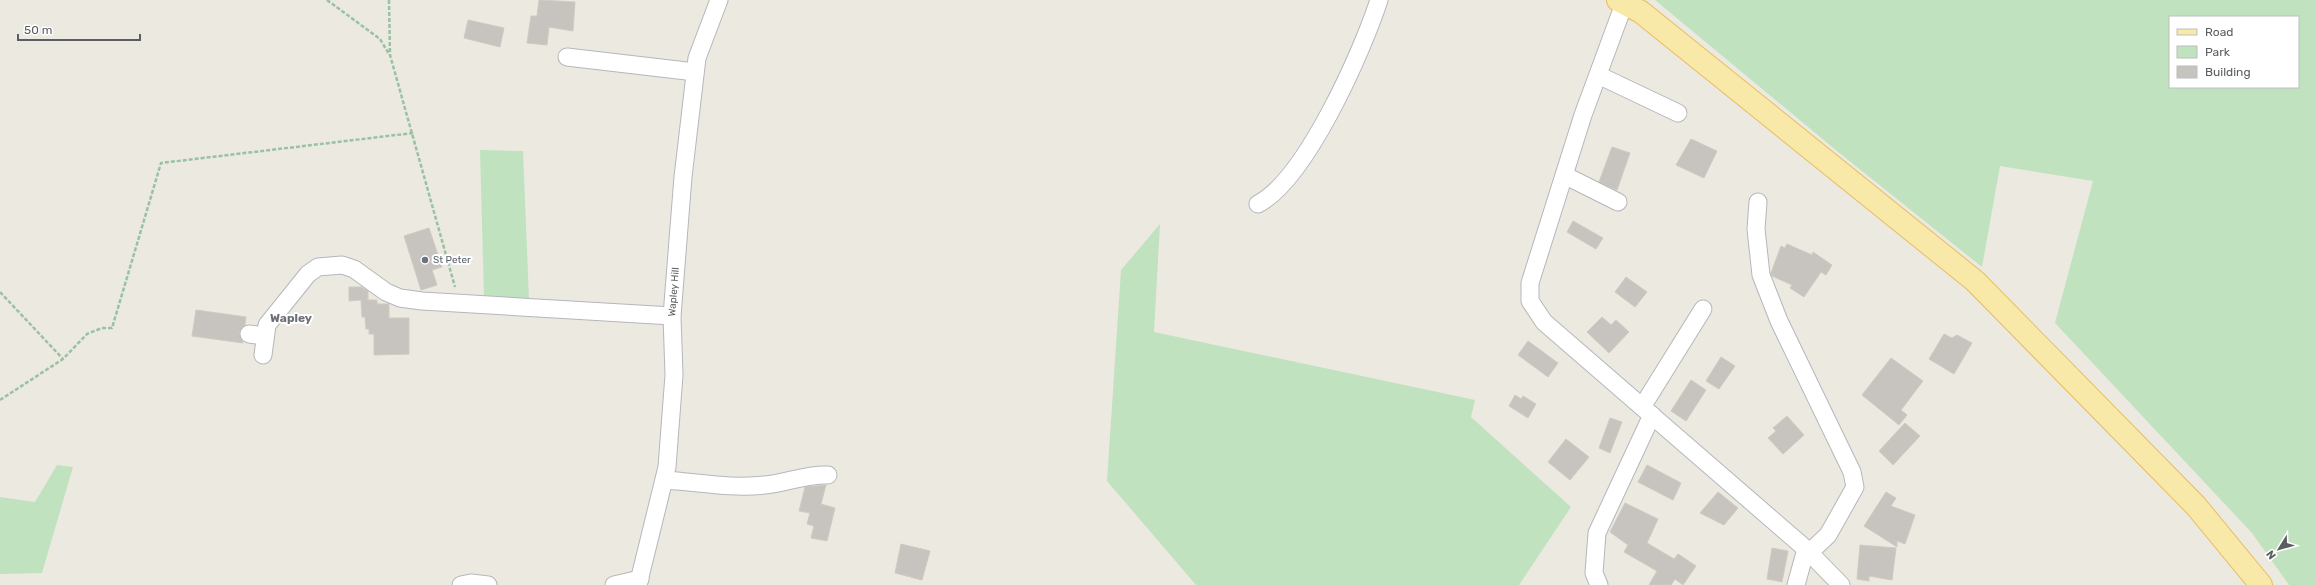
<svg xmlns="http://www.w3.org/2000/svg" width="2315" height="585" font-family="Rubik,sans-serif">
<style>
.green{fill:#c0e2bf;fill-rule:evenodd}
.building{fill:#c7c3be;stroke:#d0cac0}
.lines{fill:none;stroke-linecap:round;stroke-linejoin:round}
.minor-casing{stroke:#b4b7bb;stroke-width:19}
.major-casing{stroke:#e7bc5f;stroke-width:24}
.path{stroke:#99c2a3;stroke-width:2.5;stroke-dasharray:4 2;stroke-linecap:butt}
.minor{stroke:#fff;stroke-width:17}
.major{stroke:#f9e9a9;stroke-width:22}
.worship-dot{fill:#6b7280;stroke:#fff;stroke-width:1.5}
.labels{text-anchor:middle;dominant-baseline:central;stroke-width:4;stroke-linejoin:round;paint-order:stroke}
.worship-label{font-size:10px;fill:#5b616d;stroke:#fff;text-anchor:start}
.street-label{font-size:10px;fill:#5a5d61;stroke:#fff}
.quarter-label{font-size:12px;font-weight:bold;fill:#6b6f73;stroke:#fff}
</style>
<rect width="100%" height="100%" fill="#ece9e1"/>
<path class="green" d="M1655,0H2315V585H2289L2252,533L2055,323L2093,181L2000,166L1982,267L1837,151ZM2170,17H2298V87H2170Z
M480,150L523,151L529,299L484,297Z
M1160,224L1154,332L1475,400L1471,417L1571,507L1519,585H1196L1107,481L1121,270Z
M57,465L73,467L42,573L0,574V497L35,502Z"/>
<path class="building" d="M539,0L575,2L573,31L549,27L547,45L527,43L531,16H537Z
M468,20L504,28L500,47L464,38Z
M1691,139L1717,151L1704,178L1676,165Z
M1612,147L1630,153L1617,190L1599,182Z
M1573,221L1603,238L1596,249L1567,232Z
M429,228L442,267L432,270L437,285L421,290L404,236Z
M1787,244L1812,255L1813,252L1832,265L1826,275L1821,272L1804,297L1790,288L1792,285L1772,276L1771,273L1781,246L1785,248Z
M1626,277L1647,292L1635,307L1615,292Z
M349,287H361L368,291V300H377V304H389V318H409V354L374,355V334H369V329H366L365,317H362L361,300L349,301Z
M196,310L246,317L245,325L239,332L243,343L192,336Z
M1602,317L1611,325L1616,320L1629,332L1609,353L1587,332Z
M1944,334L1952,338L1957,335L1972,343L1954,374L1929,359Z
M1528,341L1558,363L1548,377L1518,355Z
M1721,357L1735,366L1719,389L1706,381Z
M1891,358L1923,381L1901,410L1907,415L1899,425L1862,395Z
M1691,380L1706,390L1686,421L1671,411Z
M1515,395L1521,399L1523,396L1536,404L1528,418L1509,406Z
M1787,416L1804,435L1783,454L1768,438L1776,431L1773,428Z
M1610,418L1622,422L1610,453L1599,448Z
M1905,423L1920,436L1893,465L1879,451Z
M1566,439L1589,457L1570,480L1548,462Z
M1647,465L1681,483L1673,500L1638,482Z
M826,485L821,504L835,508L827,541L811,538L814,526L807,524L810,513L799,511L805,487Z
M1718,492L1738,508L1724,525L1700,513Z
M1886,492L1896,498L1891,506L1915,515L1905,544L1897,541V547L1864,526Z
M1625,503L1658,519L1647,543L1674,559L1678,554L1696,566L1683,585L1675,579L1671,585H1649L1657,571L1624,552L1628,545L1610,532Z
M901,544L930,551L922,580L895,573Z
M1860,545L1896,548L1892,580L1869,576V581L1857,579Z
M1772,548L1788,551L1782,582L1767,579Z"/>
<g class="lines">
<g class="minor-casing">
<g id="minor">
<path d="M1624,4L1583,115L1530,283V301L1544,322L1806,549L1841,585"/>
<path d="M567,57L695,72"/>
<path d="M1598,75L1678,113"/>
<path d="M1564,175L1618,202"/>
<path d="M1758,202L1756,229L1761,275L1779,321L1852,472L1855,487L1828,535L1810,552"/>
<path d="M1258,204C1306,179 1362,52 1379,0"/>
<path d="M249,334L265,336"/>
<path d="M263,355L267,325L308,274L318,267L342,265L354,269L386,292L400,298L422,301L672,316"/>
<path d="M1642,407L1703,309"/>
<path d="M664,480C698,482 731,489 765,485C787,483 806,474 828,475"/>
<path d="M461,585L471,583L488,585"/>
<path d="M614,585L640,579"/>
<path id="s1" d="M638,585L667,467L674,375L672,316L683,177L697,58L719,0"/>
<path d="M1599,585L1594,573L1597,533L1652,415"/>
<path d="M1796,585L1806,549"/>
</g>
</g>
<g class="major-casing">
<path id="major" d="M1618,0L1641,12L1975,281L2196,506L2261,585"/>
</g>
<path class="path" d="M327,0L380,39L389,54
M389,0L390,55L455,287
M0,292L63,359
M0,400L63,359L87,334L102,328H112L161,163L413,133"/>
<use href="#minor" class="minor"/>
<use href="#major" class="major"/>
</g>
<circle class="worship-dot" cx="425" cy="260" r="4"/>
<g class="labels">
<g class="worship-label">
<text x="433" y="260">St Peter</text>
</g>
<g class="street-label">
<text stroke="none"><textPath href="#s1" startOffset="297">Wapley Hill</textPath></text>
</g>
<g class="quarter-label">
<text x="291" y="318">Wapley</text>
</g>
</g>
<rect x="2169" y="16" width="130" height="72" fill="#ffffff" stroke="#bdbec0"/>
<rect x="2177" y="29" width="20" height="6" fill="#f9e9a9" stroke="#bdbec0"/>
<text x="2205" y="36" font-size="12" fill="#5a5d61">Road</text>
<rect x="2177" y="46" width="20" height="12" fill="#c0e2bf" stroke="#bdbec0"/>
<text x="2205" y="56" font-size="12" fill="#5a5d61">Park</text>
<rect x="2177" y="66" width="20" height="12" fill="#c7c3be" stroke="#bdbec0"/>
<text x="2205" y="76" font-size="12" fill="#5a5d61">Building</text>
<g transform="translate(2279 549) rotate(233)" stroke="#ffffff" stroke-width="3" paint-order="stroke">
<path d="M0-3L7 15L0 10L-7 15Z" fill="#5a5d61"/>
<text y="-6" font-size="11" font-weight="bold" text-anchor="middle" fill="#5a5d61">N</text>
</g>
<path d="M18 34v6h122v-6" fill="none" stroke="#5a5d61" stroke-width="2"/>
<text x="24" y="34" font-size="12" fill="#5a5d61" stroke="#ffffff" stroke-width="3" paint-order="stroke">50 m</text>
</svg>
